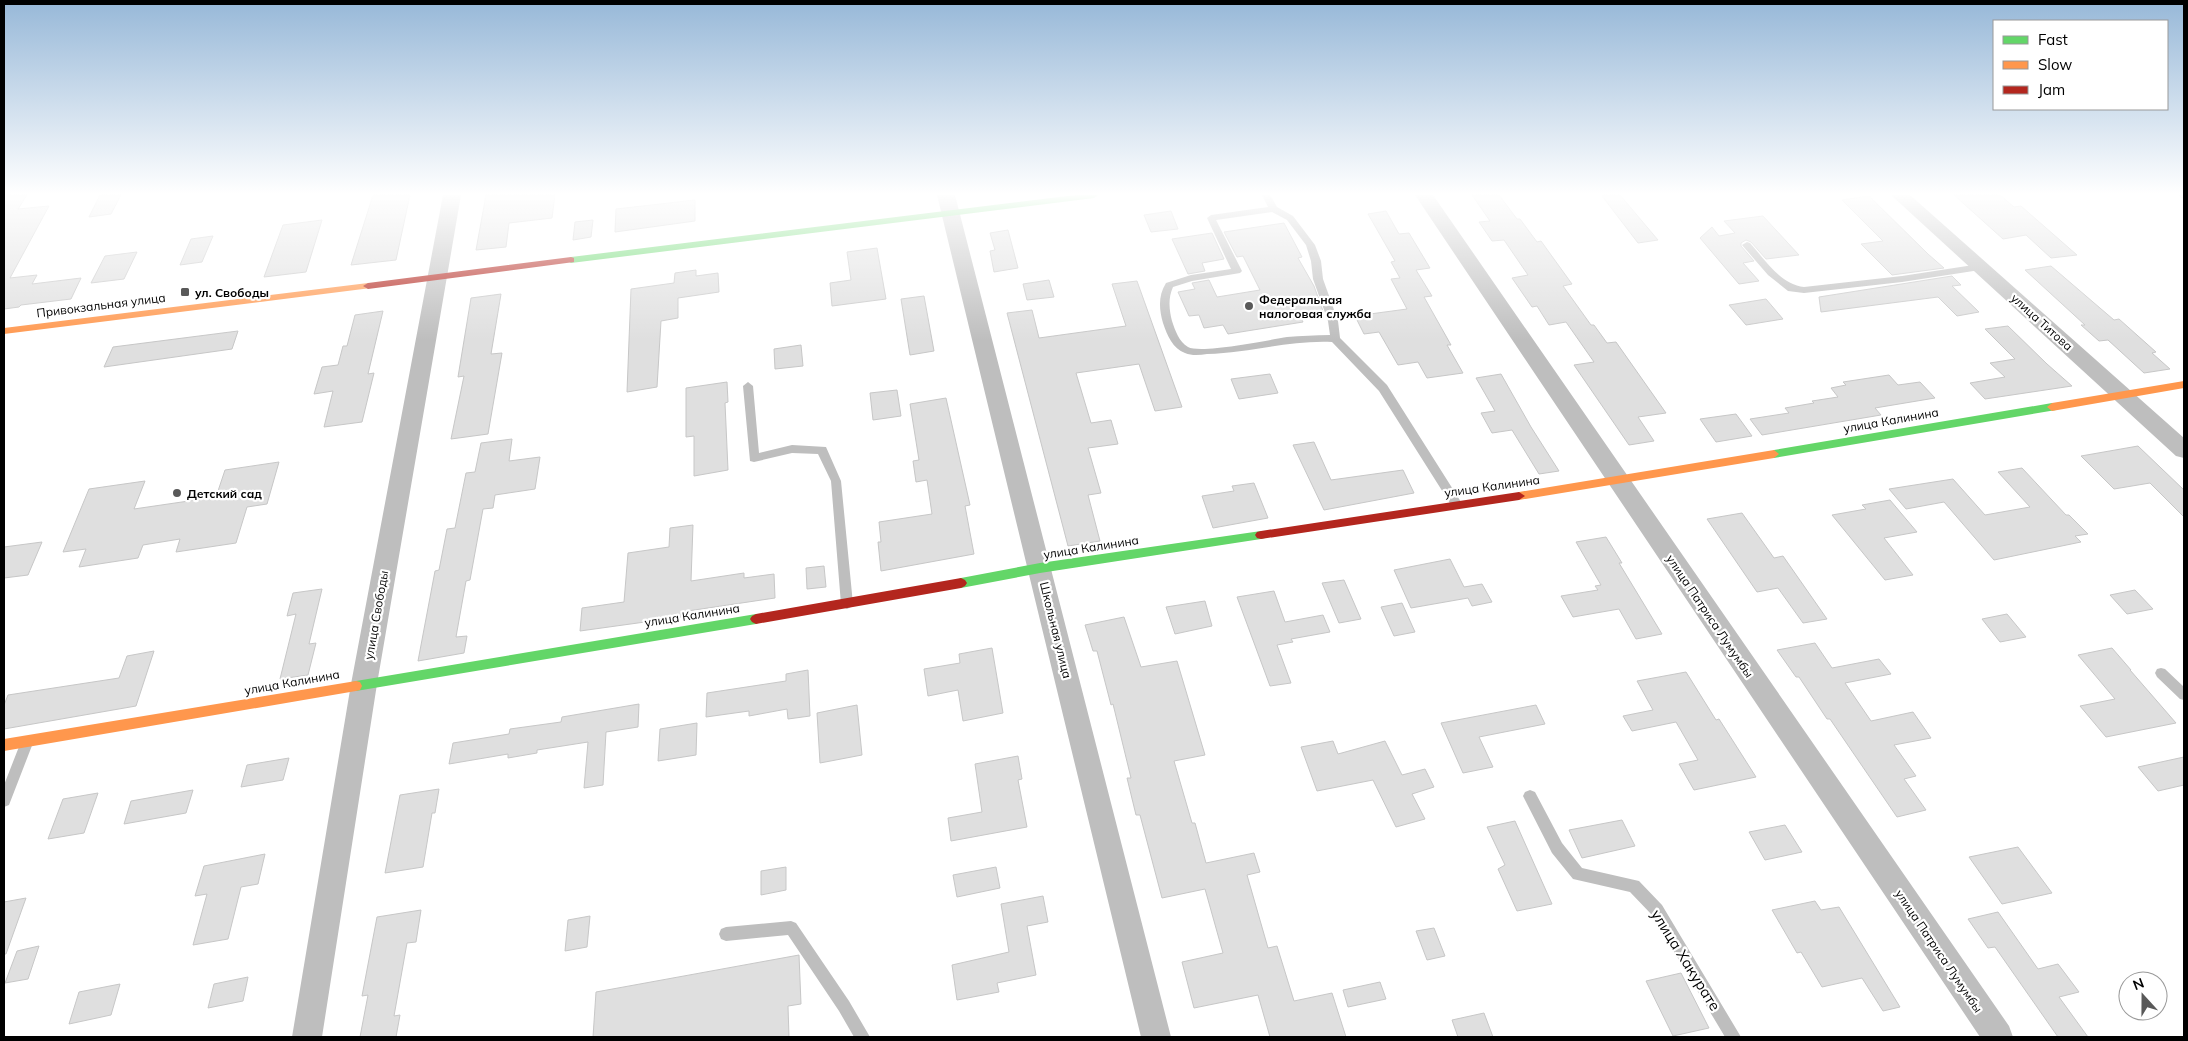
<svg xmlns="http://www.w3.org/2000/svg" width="2188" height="1041" font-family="Mulish,sans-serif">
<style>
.building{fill:#dfdfdf;stroke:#c7c7c7}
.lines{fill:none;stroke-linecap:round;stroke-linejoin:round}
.lane{fill:#bebebe;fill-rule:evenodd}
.street{fill:#bebebe;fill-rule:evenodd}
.fast{fill:#63d668;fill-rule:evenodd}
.slow{fill:#ff974d;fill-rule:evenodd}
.jam{fill:#b3261e;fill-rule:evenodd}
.poi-dot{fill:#595959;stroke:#fff;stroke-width:2}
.labels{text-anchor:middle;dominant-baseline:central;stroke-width:4.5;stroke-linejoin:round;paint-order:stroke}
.poi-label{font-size:12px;font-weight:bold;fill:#000;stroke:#fff;text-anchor:start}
.street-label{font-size:12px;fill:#000;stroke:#fff}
.near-street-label{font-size:15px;fill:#000;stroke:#fff}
</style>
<rect width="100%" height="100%" fill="#fff"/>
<path class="building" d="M4,195H27L18,209L49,206L10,278L37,275L32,284L81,278L71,299L21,305L19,307L4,309Z
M100,195H121L111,214L89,217Z
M373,195H410L396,260L351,265Z
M486,195H555L552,218L509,223L506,247L476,250Z
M1472,195H1499L1517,219H1520L1537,242L1541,241L1572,284L1563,286L1591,325H1594L1607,343L1616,342L1666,413L1638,417L1654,441L1629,445L1574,365L1594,362L1566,322L1549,325L1537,306L1532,307L1512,278L1528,275L1504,240L1492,241L1479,222L1490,221Z
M1604,195H1620L1658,240L1638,243L1602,196Z
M1954,195H2000L2014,207L2021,206L2077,255L2051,258L2026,235L2003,239Z
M1869,196L1928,254L1944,268L1892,275L1861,244L1883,241L1842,200Z
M695,200V221L615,232L616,209Z
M1171,211L1178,229L1151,232L1144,215Z
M1386,211L1399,234L1409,233L1430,268L1416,270L1432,296L1424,297L1451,345H1447L1463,373L1427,378L1418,362L1398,365L1379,332L1364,334L1355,316L1407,309L1391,279L1400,278L1391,262L1395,261L1368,214Z
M1763,216L1799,255L1766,259L1751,242L1746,240L1741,243V246L1754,261L1743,263L1759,281L1739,284L1700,238L1712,227L1719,236L1735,233L1724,221Z
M322,220L306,272L264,277L283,225Z
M593,220L591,237L573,240L575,222Z
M1284,223L1302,257L1298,258L1314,286L1323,311L1300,315L1303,322L1228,334L1223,325L1204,328L1199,315L1189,316L1178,292L1195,289L1192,283L1209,280L1217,297L1260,290L1243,256L1237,257L1224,232Z
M1008,230L1018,268L994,272L990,251L995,250L990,233Z
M1212,233L1224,259L1202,263L1205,271L1188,274L1172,239Z
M213,236L202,262L180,265L191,239Z
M877,248L886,299L832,306L830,283L851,280L847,252Z
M137,252L124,279L91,283L105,256Z
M2051,266L2114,320L2119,319L2156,352L2152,353L2170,369L2144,373L2108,340L2099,341L2081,325H2085L2025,270Z
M696,270V276L718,273L719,292L678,298V318L661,321L657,387L627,392L631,289L674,283L675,273Z
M1952,276L1961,285L1952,286L1979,312L1957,316L1938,297L1821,312L1819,297Z
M1049,280L1054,297L1027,300L1023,284Z
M1137,281L1182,407L1155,411L1139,364L1076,373L1091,423L1111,420L1118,444L1088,448L1101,493L1088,495L1100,541L1068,546L1007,313L1032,310L1039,338L1126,326L1112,284Z
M501,294L491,354L502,353L488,434L451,439L464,376L458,377L471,298Z
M924,296L934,351L910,355L901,299Z
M1766,299L1783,319L1746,325L1729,305Z
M383,311L368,374L374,373L362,422L324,427L333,391L314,394L322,367L338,365L343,346H347L355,315Z
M2008,326L2047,364L2072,386L1985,399L1970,383L2005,377L1990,363L2015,359L1985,329Z
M238,331L232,349L104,367L113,347Z
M801,345L803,366L775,369L774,349Z
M1270,374L1278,393L1239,399L1231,379Z
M1501,374L1531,427L1559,471L1539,474L1512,430L1492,433L1481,413L1495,411L1476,378Z
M1889,375L1898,385L1920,382L1935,398L1875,408L1881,415L1762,435L1750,419L1789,413L1785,408L1814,403L1812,401L1838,397L1831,388L1846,385L1843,382Z
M727,382L728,402L725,403L728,470L694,476V436L686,437V388Z
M897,390L901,416L873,420L870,393Z
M946,398L970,505L965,506L974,554L881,571L878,542H881L879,522L932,514L927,480L916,482L913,461L919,460L910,404Z
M1736,414L1752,436L1716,442L1700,419Z
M512,439L509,461L540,457L535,489L495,495L493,508L483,509L470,580L466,581L456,637L467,636L464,653L418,661L435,571L439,570L447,529L455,528L466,473L475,472L481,443Z
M1314,442L1331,480L1403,470L1414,493L1324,510L1293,445Z
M2138,446L2184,490V517L2150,483L2114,489L2081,456Z
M279,462L267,504L247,507L236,543L176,552L180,539L143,545L138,558L79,567L86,549L63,552L89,489L145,481L134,509L216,497L225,470Z
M2022,468L2066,515H2069L2088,534L2075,536L2081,542L1994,560L1944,502L1906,509L1889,489L1953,479L1985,515L2030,507L1998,472Z
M1254,483L1268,518L1213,528L1202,496L1234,491L1232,486Z
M1890,500L1917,532L1884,538L1913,575L1885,580L1832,515L1866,509L1862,505Z
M1742,513L1774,558L1783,556L1827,619L1803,623L1778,588L1757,592L1707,519Z
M693,525L691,581L744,573V578L774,574L775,598L681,612V617L580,631L582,608L624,602L628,553L669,547L670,528Z
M1606,537L1622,563H1619L1662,634L1636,639L1619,609L1573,617L1561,596L1598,590L1595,586L1601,585L1576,542Z
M42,542L28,575L4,578V547Z
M1450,559L1464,587L1482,584L1492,602L1472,606L1468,598L1411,608L1394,570Z
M824,566L826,587L807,589L806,568Z
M1344,580L1361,619L1339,623L1322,583Z
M322,589L309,644L316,643L308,675L280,679L296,614L287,616L293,593Z
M2135,590L2153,609L2127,614L2110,595Z
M1274,591L1285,622L1323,615L1330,632L1291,639L1293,642L1277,645L1291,683L1270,686L1237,597Z
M1205,601L1212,626L1175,634L1166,607Z
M1402,603L1415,632L1394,636L1381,607Z
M2007,614L2026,637L2000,642L1982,619Z
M1124,617L1141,667L1177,661L1205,755L1174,761L1192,823H1195L1206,863L1254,853L1260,872L1247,875L1268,948L1277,946L1294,1001L1332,993L1346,1037H1270L1258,995L1194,1008L1182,962L1223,953L1205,889L1162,898L1140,815H1136L1127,778H1131L1113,704L1111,705L1097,651H1093L1085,625Z
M1815,643L1832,668L1879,659L1891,674L1845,683L1871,721L1913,712L1931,738L1894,745L1916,776L1904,779L1926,810L1897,817L1830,719H1827L1799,677H1796L1777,650Z
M992,648L1003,713L963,721L958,690L928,696L924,669L960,663L959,654Z
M2112,648L2131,670H2130L2176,723L2106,737L2080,706L2115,699L2078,655Z
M154,651L136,706L4,729V705L8,695L119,678L127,656Z
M808,670L810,716L788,719L787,709L749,716V711L706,717L707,693L786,681V674Z
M1686,672L1716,720L1719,719L1756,777L1694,790L1679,764L1698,760L1676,722L1632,731L1623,716L1653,710L1637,681Z
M639,704L638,727L606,732L603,785L584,788L588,742L537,750V753L508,758V754L449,764L453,743L509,734L510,729L561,722L562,717Z
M857,705L862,755L820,763L817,713Z
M1536,705L1545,724L1479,737L1493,767L1463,773L1441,723Z
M697,723L696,755L658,761L660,729Z
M1333,741L1338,754L1385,741L1402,775L1425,769L1434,787L1412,794L1425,819L1396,827L1373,780L1317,791L1301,747Z
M1018,756L1022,779L1018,780L1027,827L951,841L948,818L982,812L975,764Z
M2184,757V785L2158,791L2138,767Z
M289,758L283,780L241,787L247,765Z
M439,789L435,813H432L423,867L385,873L400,795Z
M193,790L186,813L124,824L131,801Z
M98,793L84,833L48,839L63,799Z
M1622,820L1635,846L1582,858L1569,830Z
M1515,821L1552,904L1517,911L1498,869L1505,865L1487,827Z
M1785,825L1802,852L1765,860L1749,832Z
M2018,847L2052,893L2002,904L1969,857Z
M265,854L258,884L241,887L228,939L193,945L207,894L195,896L204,866Z
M786,867V890L761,895V871Z
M996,867L1000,888L957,897L953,875Z
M1043,896L1048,922L1027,926L1036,975L997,983L999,992L957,1000L952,965L1009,952L1001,904Z
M26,898L6,954H4V902Z
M1815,901L1821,910L1839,907L1900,1007L1883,1011L1862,978L1822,987L1801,952L1797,953L1772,910Z
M421,910L416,942L407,943L394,1016L400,1015L396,1037H360L368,995L362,996L377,917Z
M1998,912L2038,969L2058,964L2079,992L2059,997L2088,1037H2058L1995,947L1988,948L1968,919Z
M590,916L587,947L565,951L568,920Z
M1434,928L1445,956L1427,960L1416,931Z
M39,946L28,979L5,983L17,951Z
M799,955L801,1004L788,1006L789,1037H593L596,992Z
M1681,973L1709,1028L1673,1036L1646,981Z
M248,977L243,1001L208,1008L214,984Z
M1380,982L1386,999L1348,1007L1343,990Z
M120,984L111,1015L69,1024L79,992Z
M1484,1013L1493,1037H1458L1452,1020Z"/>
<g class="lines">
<path class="lane" d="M1262,195H1270L1277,207L1293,216L1315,245L1321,261L1323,279L1338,321L1340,338L1387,385L1461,502L1463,505L1461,508H1453L1379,391L1332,342C1290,340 1249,353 1207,354C1200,355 1192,356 1185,353C1173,349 1167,335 1163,323C1159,309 1158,296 1166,283L1191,275L1231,269L1207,218L1211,215L1268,207ZM1272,212L1287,220L1306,245L1311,261L1313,279L1328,321L1330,335C1315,335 1301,336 1287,337C1269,340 1201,354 1188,347C1179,342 1175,330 1172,321C1169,309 1168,298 1173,287L1192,281L1240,273L1242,271L1216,220Z
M2179,195H2184V199L2181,198Z
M1747,242L1750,243C1765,260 1781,285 1804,287L1902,276L1980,264L1985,267L1980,270L1902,282L1804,293L1788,291L1768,275L1742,245Z
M748,382L753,386L759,453L792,445L826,447L841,481L853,604L851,607L847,609L843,607L841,604L831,481L818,454L792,453L754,462L750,461L743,386Z
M2161,668L2165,669L2184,687V700L2180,699L2157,677L2155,673L2157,669Z
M27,737L32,739L33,743L9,805L4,807V785L22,739Z
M1530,790L1535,792L1562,843L1582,868L1639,881L1662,905L1741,1037H1725L1652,915L1630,892L1573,879L1552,853L1525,800L1523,796L1525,792Z
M791,921L796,923L849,1001L870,1037H854L839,1011L788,935L726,941L721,939L719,934L721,929L726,927Z"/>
<path class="street" d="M443,195H461L377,684L322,1037H292L351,684Z
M937,195H955L1171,1037H1141Z
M1415,195H1433L2009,1026L2013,1037H1980Z
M1891,195H1910L2184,438V458L2176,456Z"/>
<path class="fast" d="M1076,195H1098L1094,198L571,263L566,260L571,257Z
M2052,403L2057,407L2056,410L1774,458L1769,454L1774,450Z
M1261,531L1265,532L1267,535L1265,538L1261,539L1040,573L961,588L957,586L955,583L957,580L961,578L1040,563Z
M756,614L760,616L762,619L760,622L756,624L356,691L352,690L350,686L352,682L356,681Z"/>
<path class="slow" d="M368,283L373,286L371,288L4,334V328Z
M2184,381V388L2052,411L2047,407L2052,403Z
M1774,450L1779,454L1774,458L1519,500L1513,496L1519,492Z
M356,681L360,682L362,686L360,690L356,691L4,751V739Z"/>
<path class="jam" d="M571,257L574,258V262L368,289L363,286L368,283Z
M1519,492L1525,496L1519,500L1261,539L1257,538L1255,535L1257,532L1261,531Z
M961,578L965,580L967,583L965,586L961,588L756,624L752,622L750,619L752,616L756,614Z"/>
</g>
<linearGradient id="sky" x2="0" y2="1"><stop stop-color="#97b8d8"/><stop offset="0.57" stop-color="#fff"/><stop offset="1" stop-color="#fff" stop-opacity="0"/></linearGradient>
<rect width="2188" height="340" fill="url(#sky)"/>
<g class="poi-dot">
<rect x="180" y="287" width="10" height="10" rx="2.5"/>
<circle cx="1249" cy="306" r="5"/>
<circle cx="177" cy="493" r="5"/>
</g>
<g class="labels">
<g class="poi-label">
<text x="195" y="292">ул. Свободы</text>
<text x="1259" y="299">Федеральная<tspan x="1259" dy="14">налоговая служба</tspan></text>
<text x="187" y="493">Детский сад</text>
</g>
<g class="street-label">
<text transform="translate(101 305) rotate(-7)">Привокзальная улица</text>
<text transform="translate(2042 322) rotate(42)">улица Титова</text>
<text transform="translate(1891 420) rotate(-10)">улица Калинина</text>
<text transform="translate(1492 486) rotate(-8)">улица Калинина</text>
<text transform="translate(1091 547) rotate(-9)">улица Калинина</text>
<text transform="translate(376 615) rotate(-80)">улица Свободы</text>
<text transform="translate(692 615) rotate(-9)">улица Калинина</text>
<text transform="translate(1710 616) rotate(56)">улица Патриса Лумумбы</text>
<text transform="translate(1056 630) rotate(76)">Школьная улица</text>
<text transform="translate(292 682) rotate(-10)">улица Калинина</text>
<text transform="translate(1939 951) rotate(56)">улица Патриса Лумумбы</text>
</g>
<g class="near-street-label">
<text transform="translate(1686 960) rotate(58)">улица Хакурате</text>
</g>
</g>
<rect width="2188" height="1041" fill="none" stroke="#000000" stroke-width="10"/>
<rect x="1993" y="20" width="175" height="90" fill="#ffffff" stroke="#999999"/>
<rect x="2003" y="36" width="25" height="8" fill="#63d668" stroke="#999999"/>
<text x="2038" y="45" font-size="15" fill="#000000">Fast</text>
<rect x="2003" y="61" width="25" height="8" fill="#ff974d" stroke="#999999"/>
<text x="2038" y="70" font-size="15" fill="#000000">Slow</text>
<rect x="2003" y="86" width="25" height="8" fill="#b3261e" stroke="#999999"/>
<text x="2038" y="95" font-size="15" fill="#000000">Jam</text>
<g transform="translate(2143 996) rotate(339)"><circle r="24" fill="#ffffff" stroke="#999999"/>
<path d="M0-4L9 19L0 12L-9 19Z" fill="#595959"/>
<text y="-8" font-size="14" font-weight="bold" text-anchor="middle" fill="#000000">N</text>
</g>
</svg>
